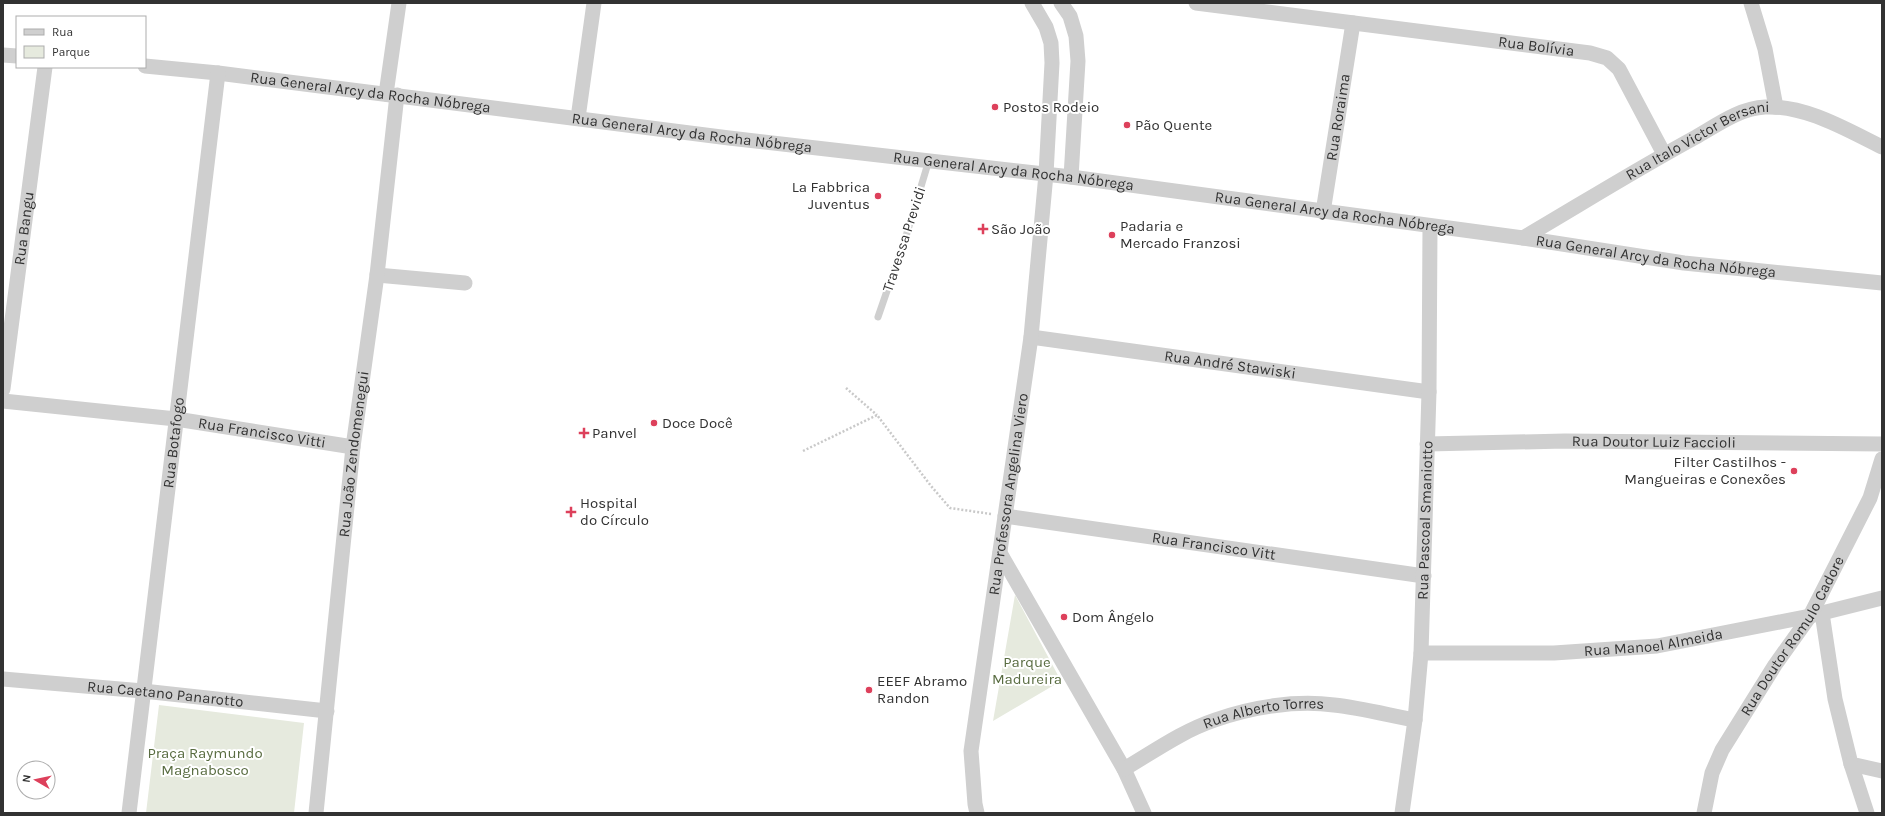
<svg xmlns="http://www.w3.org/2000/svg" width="1885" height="816" font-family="Karla,sans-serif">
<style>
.green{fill:#e6eade}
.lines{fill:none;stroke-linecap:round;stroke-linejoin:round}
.path{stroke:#c9c9c9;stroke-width:2.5;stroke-dasharray:2 2;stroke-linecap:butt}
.lane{stroke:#cfcfcf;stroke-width:7}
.street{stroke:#cfcfcf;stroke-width:15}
.poi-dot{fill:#dd405b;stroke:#fff;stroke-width:1.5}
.labels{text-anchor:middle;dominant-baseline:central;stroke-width:4;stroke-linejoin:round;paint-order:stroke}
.street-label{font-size:15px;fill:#323232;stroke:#fff}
.poi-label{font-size:15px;fill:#323232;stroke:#fff;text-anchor:start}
.park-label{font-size:15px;fill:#596c41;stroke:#fff}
</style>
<rect width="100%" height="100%" fill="#fff"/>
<path class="green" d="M1015,595L1061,681L993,721Z
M159,705L304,723L294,813H146Z"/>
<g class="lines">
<path class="path" d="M846,388L877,415
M803,451L877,415L931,486L950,508L991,514"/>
<path class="lane" d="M878,317L907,233L929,160"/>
<g class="street">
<path d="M1061,3L1070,16L1076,36L1078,61L1071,177"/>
<path id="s1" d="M1196,3L1590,53L1607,58L1619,69L1664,154"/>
<path d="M1751,3L1765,49L1776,107"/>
<path d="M3,55L17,56"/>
<path id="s2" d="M145,66L218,73L729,138L1071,177L1523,238L1684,263L1882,283"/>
<path d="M386,94L399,3"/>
<path d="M578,118L594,3"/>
<path id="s3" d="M1323,212L1353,23"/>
<path id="s4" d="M1523,238C1581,204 1637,169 1696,137C1717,125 1740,108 1765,107C1806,105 1847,130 1882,147"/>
<path d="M377,275L465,283"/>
<path id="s5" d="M1031,337L1429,392"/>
<path id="s6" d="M3,389L45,67"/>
<path id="s7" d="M3,401L176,419L353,447"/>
<path id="s8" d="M1427,444L1565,441L1882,444"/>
<path id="s9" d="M1005,516L1424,576"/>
<path d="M1000,553L1124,769L1144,813"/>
<path d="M1822,613L1835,699L1851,764L1882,771"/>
<path id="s10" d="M1421,653H1554L1657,646L1810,616L1882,598"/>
<path id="s11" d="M3,679L143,691L327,711"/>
<path d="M1851,764L1867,813"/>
<path id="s12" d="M1124,769C1153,752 1182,731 1215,720C1252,707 1295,700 1334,705C1361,708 1388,715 1415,720"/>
<path id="s13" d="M129,813L218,73"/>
<path id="s14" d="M316,813L353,447L377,275L397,95"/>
<path id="s15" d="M977,813L975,804L971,751L1031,337L1046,174L1052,63L1051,43L1046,27L1032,3"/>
<path id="s16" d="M1402,813L1415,720L1421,653L1429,392L1430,227"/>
<path id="s17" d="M1704,813L1712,773L1722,750L1775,665L1810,616L1870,498L1882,459"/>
</g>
</g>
<g class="poi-dot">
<circle cx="995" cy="107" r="4"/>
<circle cx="1127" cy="125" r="4"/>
<circle cx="878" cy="196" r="4"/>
<path d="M981 223h4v4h4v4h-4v4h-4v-4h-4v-4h4z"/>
<circle cx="1112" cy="235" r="4"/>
<circle cx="654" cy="423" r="4"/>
<path d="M582 427h4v4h4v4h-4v4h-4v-4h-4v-4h4z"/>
<circle cx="1794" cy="471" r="4"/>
<path d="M569 506h4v4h4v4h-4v4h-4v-4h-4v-4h4z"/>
<circle cx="1064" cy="617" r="4"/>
<circle cx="869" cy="690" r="4"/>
</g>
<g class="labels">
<g class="street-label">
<text stroke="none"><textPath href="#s1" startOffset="343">Rua Bolívia</textPath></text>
<text stroke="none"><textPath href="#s2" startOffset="227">Rua General Arcy da Rocha Nóbrega</textPath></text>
<text stroke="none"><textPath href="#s3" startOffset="96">Rua Roraima</textPath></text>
<text stroke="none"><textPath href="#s2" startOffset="551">Rua General Arcy da Rocha Nóbrega</textPath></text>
<text stroke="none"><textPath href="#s4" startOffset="201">Rua Italo Victor Bersani</textPath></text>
<text stroke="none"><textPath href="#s2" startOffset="875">Rua General Arcy da Rocha Nóbrega</textPath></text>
<text stroke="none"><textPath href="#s2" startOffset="1199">Rua General Arcy da Rocha Nóbrega</textPath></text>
<text stroke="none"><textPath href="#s6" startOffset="162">Rua Bangu</textPath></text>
<text transform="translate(904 239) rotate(-72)">Travessa Previdi</text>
<text stroke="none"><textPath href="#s2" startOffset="1523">Rua General Arcy da Rocha Nóbrega</textPath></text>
<text stroke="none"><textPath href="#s5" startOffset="201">Rua André Stawiski</textPath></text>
<text stroke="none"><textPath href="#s7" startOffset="261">Rua Francisco Vitti</textPath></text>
<text stroke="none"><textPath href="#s8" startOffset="227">Rua Doutor Luiz Faccioli</textPath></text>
<text stroke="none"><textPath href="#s13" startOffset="373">Rua Botafogo</textPath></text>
<text stroke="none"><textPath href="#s14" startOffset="361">Rua João Zendomenegui</textPath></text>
<text stroke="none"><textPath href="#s15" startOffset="322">Rua Professora Angelina Viero</textPath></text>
<text stroke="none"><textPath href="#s16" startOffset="294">Rua Pascoal Smaniotto</textPath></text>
<text stroke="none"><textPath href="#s9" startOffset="211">Rua Francisco Vitt</textPath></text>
<text stroke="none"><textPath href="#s17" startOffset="200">Rua Doutor Romulo Cadore</textPath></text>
<text stroke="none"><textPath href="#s10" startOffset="233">Rua Manoel Almeida</textPath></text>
<text stroke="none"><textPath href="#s11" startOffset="163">Rua Caetano Panarotto</textPath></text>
<text stroke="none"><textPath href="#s12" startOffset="153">Rua Alberto Torres</textPath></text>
</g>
<g class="poi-label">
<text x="1003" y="107">Postos Rodeio</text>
<text x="1135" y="125">Pão Quente</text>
<text x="870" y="187" text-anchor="end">La Fabbrica<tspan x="870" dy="17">Juventus</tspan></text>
<text x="1120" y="226">Padaria e<tspan x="1120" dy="17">Mercado Franzosi</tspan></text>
<text x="991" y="229">São João</text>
<text x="662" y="423">Doce Docê</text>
<text x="592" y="433">Panvel</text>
<text x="1786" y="462" text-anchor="end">Filter Castilhos -<tspan x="1786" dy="17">Mangueiras e Conexões</tspan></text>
<text x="580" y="503">Hospital<tspan x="580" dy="17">do Círculo</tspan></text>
<text x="1072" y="617">Dom Ângelo</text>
<text x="877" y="681">EEEF Abramo<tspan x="877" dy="17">Randon</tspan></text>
</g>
<g class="park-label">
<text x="1027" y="662">Parque<tspan x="1027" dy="17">Madureira</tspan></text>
<text x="205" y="753">Praça Raymundo<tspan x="205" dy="17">Magnabosco</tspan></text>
</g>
</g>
<rect width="1885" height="816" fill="none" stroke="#323232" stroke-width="8"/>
<rect x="16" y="16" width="130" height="52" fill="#ffffff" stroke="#adadad"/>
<rect x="24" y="29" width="20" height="6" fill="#cfcfcf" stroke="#adadad"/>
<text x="52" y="36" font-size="12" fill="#323232">Rua</text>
<rect x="24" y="46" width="20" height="12" fill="#e6eade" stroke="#adadad"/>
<text x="52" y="56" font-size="12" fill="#323232">Parque</text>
<g transform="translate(36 780) rotate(279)"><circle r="19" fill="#ffffff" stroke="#adadad"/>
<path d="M0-3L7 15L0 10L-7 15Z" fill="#dd405b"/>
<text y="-6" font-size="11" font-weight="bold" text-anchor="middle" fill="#323232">N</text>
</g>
</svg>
